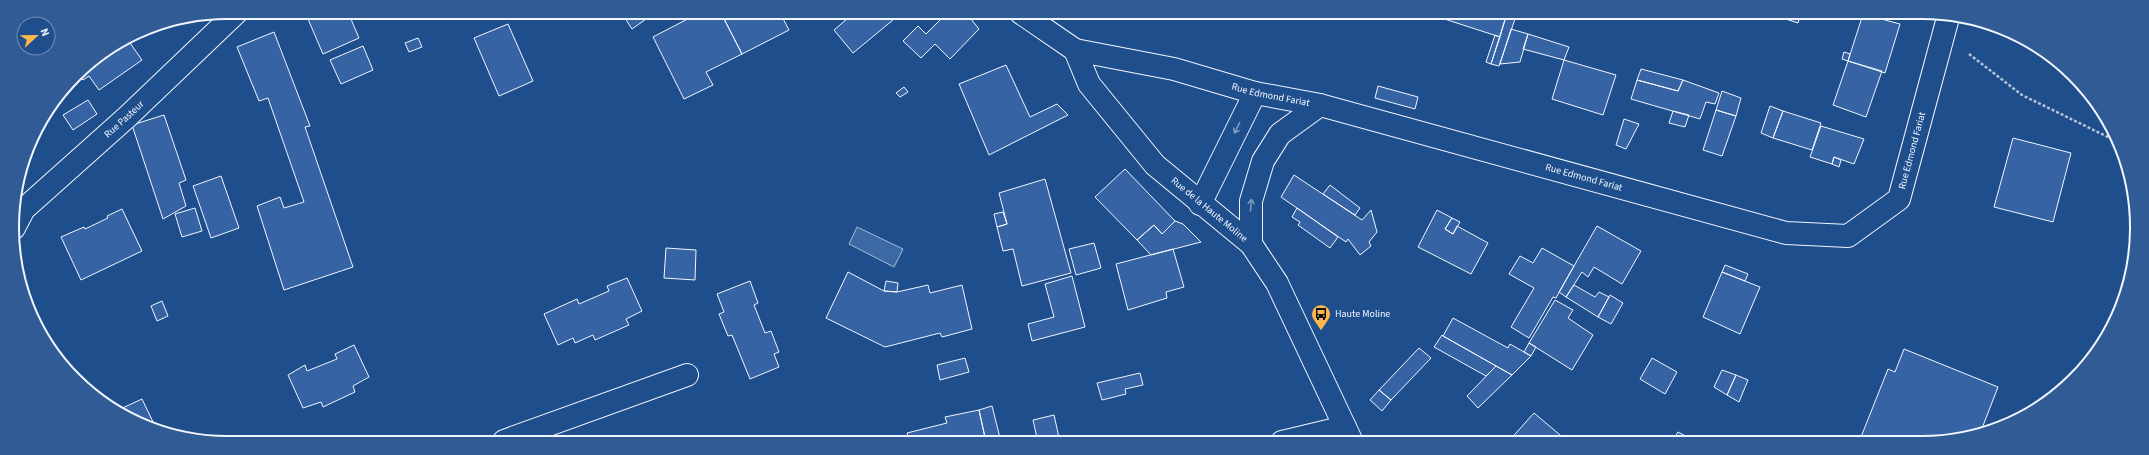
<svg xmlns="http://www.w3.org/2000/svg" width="2149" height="455" font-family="'Source Sans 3',sans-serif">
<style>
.water{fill:#3b69a3;stroke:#a8bbd7}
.building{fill:#3563a3;stroke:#f2f6ff}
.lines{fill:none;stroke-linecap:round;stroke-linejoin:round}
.minor-casing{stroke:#f2f6ff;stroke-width:24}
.path{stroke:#b3c4dc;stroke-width:2.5;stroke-dasharray:3 2;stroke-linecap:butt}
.minor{stroke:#1f4e8c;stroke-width:22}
.oneway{stroke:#7e9ac0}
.labels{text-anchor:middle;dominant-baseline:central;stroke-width:3;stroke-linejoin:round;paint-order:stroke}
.street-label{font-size:10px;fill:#f2f6ff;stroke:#1f4e8c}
.poi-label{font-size:10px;fill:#f2f6ff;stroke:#1f4e8c;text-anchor:start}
.rim{fill:none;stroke:#f2f6ff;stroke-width:2}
</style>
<rect width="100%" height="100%" fill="#1f4e8c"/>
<path class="water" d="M857,227L903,249L894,267L849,244Z"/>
<path class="building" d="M305,12H348L359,38L323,54Z
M621,12H656L632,29Z
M701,12L721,13L742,54L706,72L713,85L684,99L653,37Z
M721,13H780L789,30L742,54Z
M854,13H897L899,15L853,53L834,30Z
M940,13H962L964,15L966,13L979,29L950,59L935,44L921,58L903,41L918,26L926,34L941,19L938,15Z
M1426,13H1507L1500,37Z
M1507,13H1517L1499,66L1491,64Z
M1770,14H1801L1798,23Z
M1863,14L1900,24L1885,73L1848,61Z
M508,24L533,81L499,96L474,38Z
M1511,29L1528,34L1520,62L1500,64Z
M274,32L310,126L305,127L353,267L284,290L257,206L280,197L284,208L304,202L268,98L259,101L237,47Z
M1528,34L1569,47L1564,60L1523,49Z
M1495,35L1500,37L1491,64L1486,62Z
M418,38L422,47L409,52L405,43Z
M128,40L142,60L99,90L89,76L83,80L78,73Z
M363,46L373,70L341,84L330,60Z
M1844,52L1850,54L1848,61L1842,59Z
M1564,60L1616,75L1603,115L1552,99Z
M1848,61L1882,71L1866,117L1833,105Z
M1006,65L1030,117L1057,104L1068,115L989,155L959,84Z
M1641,69L1683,80L1678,91L1637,80Z
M1637,80L1678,91L1683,80L1719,93L1715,104L1706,102L1700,119L1631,99Z
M1378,86L1418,97L1415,109L1375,98Z
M904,87L908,92L900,97L896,93Z
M1722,91L1741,98L1736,116L1716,110Z
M88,100L97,114L73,130L63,115Z
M1770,106L1783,111L1773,138L1761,133Z
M1716,110L1736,116L1722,156L1703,150Z
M1673,111L1689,115L1685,127L1669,123Z
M1783,111L1821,123L1812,150L1773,138Z
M164,115L186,180L179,183L186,206L163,219L132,125Z
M1624,119L1639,124L1626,149L1616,145Z
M1821,126L1864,139L1854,164L1834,157L1832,164L1810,157Z
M2013,138L2071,153L2053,222L1994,207Z
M1834,157L1841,160L1839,167L1832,164Z
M1125,169L1175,221L1162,234L1154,225L1137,240L1095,197Z
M1294,175L1362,220L1371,210L1377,232L1369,242L1371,246L1360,255L1348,239L1346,242L1281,197Z
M221,176L239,228L211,238L193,186Z
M1045,179L1071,273L1022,286L1013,249L1003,251L997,227L1007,224L999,193Z
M1330,185L1360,208L1355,215L1323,194Z
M195,208L202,231L182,237L175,214Z
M1297,208L1338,237L1330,248L1298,225L1300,222L1292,217Z
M122,209L142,251L81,280L61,237L84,227L85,229L108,218L107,216Z
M1437,210L1452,218L1445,229L1453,234L1457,226L1488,243L1471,274L1418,247Z
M1003,212L1007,224L997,227L994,214Z
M1452,218L1460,222L1453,234L1445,229Z
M1175,221L1183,224L1201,242L1151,255L1137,240L1154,225L1162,234Z
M1597,226L1641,251L1622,284L1594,267L1588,277L1582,272L1566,297L1559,292Z
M1094,243L1101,268L1076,275L1069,249Z
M666,248L696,250L695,280L664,278Z
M1542,248L1574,266L1556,298L1553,297L1529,338L1511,327L1534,288L1509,274L1520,256L1533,263Z
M1173,249L1184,287L1166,292L1167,298L1128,310L1116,264Z
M1725,265L1748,274L1745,281L1722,272Z
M848,272L884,291L897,292L928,285L930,293L962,285L972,329L942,337L940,333L885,347L826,318Z
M1722,272L1760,287L1740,334L1703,317Z
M1072,276L1085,327L1032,341L1028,324L1054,317L1045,284Z
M627,278L642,311L626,319L629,325L595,340L593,335L575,343L573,338L558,345L544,314L577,299L579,304L609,291L607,286Z
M750,281L758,303L754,305L765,333L771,331L779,352L774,354L779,367L750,379L732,335L728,336L719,314L724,312L717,294Z
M886,281L898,283L897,292L884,291Z
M1574,285L1595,297L1599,292L1609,297L1598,317L1566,297Z
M1610,295L1623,303L1611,324L1598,317Z
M1555,300L1573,310L1568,318L1593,335L1572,370L1529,343Z
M162,301L168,316L157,321L151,306Z
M1453,318L1508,348L1510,344L1531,356L1512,375L1443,336Z
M1442,335L1443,336L1496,366L1486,376L1434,347Z
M1529,343L1536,347L1531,356L1524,352Z
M354,345L369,377L353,386L355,392L323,407L321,402L303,408L288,375L305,365L307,371L337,359L335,354Z
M1419,348L1431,358L1391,400L1379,390Z
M1904,349L1998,387L1981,431L1936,443L1859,442L1888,369L1895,372Z
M965,358L969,372L940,380L937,365Z
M1652,358L1677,372L1665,394L1640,379Z
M1496,366L1512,375L1478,408L1467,396Z
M1722,370L1736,375L1727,395L1714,387Z
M1140,373L1143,385L1125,389L1126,394L1102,400L1097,383Z
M1736,375L1748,380L1739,402L1727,395Z
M1379,390L1391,400L1382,411L1370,400Z
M142,399L155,426L120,414L116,411Z
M992,406L1001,442H986L979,410Z
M979,410L986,442H910L907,433L947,423L945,417Z
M1534,413L1566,440L1564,442H1508Z
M1054,415L1060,442H1020L1037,438L1033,420Z
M1678,432L1697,442H1672Z"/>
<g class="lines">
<g class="minor-casing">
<g id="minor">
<path id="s1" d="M1021,13L1075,50L1089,84L1155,165L1251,244L1277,283L1352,442"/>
<path id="s2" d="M1075,50L1174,69L1255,93L1320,105L1786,233L1848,236L1899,199L1949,14"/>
<path d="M1200,204L1255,93"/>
<path id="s3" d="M14,228L24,209L127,117L237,12"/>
<path d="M1251,244V201L1263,161L1280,134L1320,105"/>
<path d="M504,441L687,375"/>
<path d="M1282,442L1345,427"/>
</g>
</g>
<path class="path" d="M1969,54L2022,95L2114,140"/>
<use href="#minor" class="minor"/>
</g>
<defs><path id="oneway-shaft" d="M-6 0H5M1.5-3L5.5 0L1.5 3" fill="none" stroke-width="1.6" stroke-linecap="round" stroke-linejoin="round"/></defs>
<g class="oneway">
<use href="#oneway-shaft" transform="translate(1237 128) rotate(117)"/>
<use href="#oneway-shaft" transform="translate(1251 205) rotate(-85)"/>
</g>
<defs>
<g id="bus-pin" transform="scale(1)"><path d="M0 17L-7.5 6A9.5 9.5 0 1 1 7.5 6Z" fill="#ffb74d" stroke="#1f4e8c"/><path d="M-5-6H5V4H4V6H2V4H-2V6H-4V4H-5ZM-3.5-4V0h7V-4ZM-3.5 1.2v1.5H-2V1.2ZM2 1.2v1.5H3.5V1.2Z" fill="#111"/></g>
</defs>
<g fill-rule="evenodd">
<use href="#bus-pin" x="1321" y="314"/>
</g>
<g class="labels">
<g class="street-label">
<text stroke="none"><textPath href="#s2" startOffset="201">Rue Edmond Fariat</textPath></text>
<text stroke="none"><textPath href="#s3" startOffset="156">Rue Pasteur</textPath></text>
<text stroke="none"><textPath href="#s2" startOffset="910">Rue Edmond Fariat</textPath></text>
<text stroke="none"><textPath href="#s2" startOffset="525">Rue Edmond Fariat</textPath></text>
<text stroke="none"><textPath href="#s1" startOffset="277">Rue de la Haute Moline</textPath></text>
</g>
<g class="poi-label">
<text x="1335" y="314">Haute Moline</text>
</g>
</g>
<path d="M0 0H2149V455H0ZM227 19H1922A208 208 0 0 1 2130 227V228A208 208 0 0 1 1922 436H227A208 208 0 0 1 19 228V227A208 208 0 0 1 227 19Z" fill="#305b95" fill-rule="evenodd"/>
<path class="rim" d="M227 19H1922A208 208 0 0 1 2130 227V228A208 208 0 0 1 1922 436H227A208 208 0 0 1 19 228V227A208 208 0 0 1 227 19Z"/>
<g transform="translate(36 36) rotate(68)"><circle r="19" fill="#1f4e8c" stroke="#7391ba"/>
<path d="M0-3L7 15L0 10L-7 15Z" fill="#ffb74d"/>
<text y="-6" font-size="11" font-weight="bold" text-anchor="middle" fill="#f2f6ff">N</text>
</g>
</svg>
